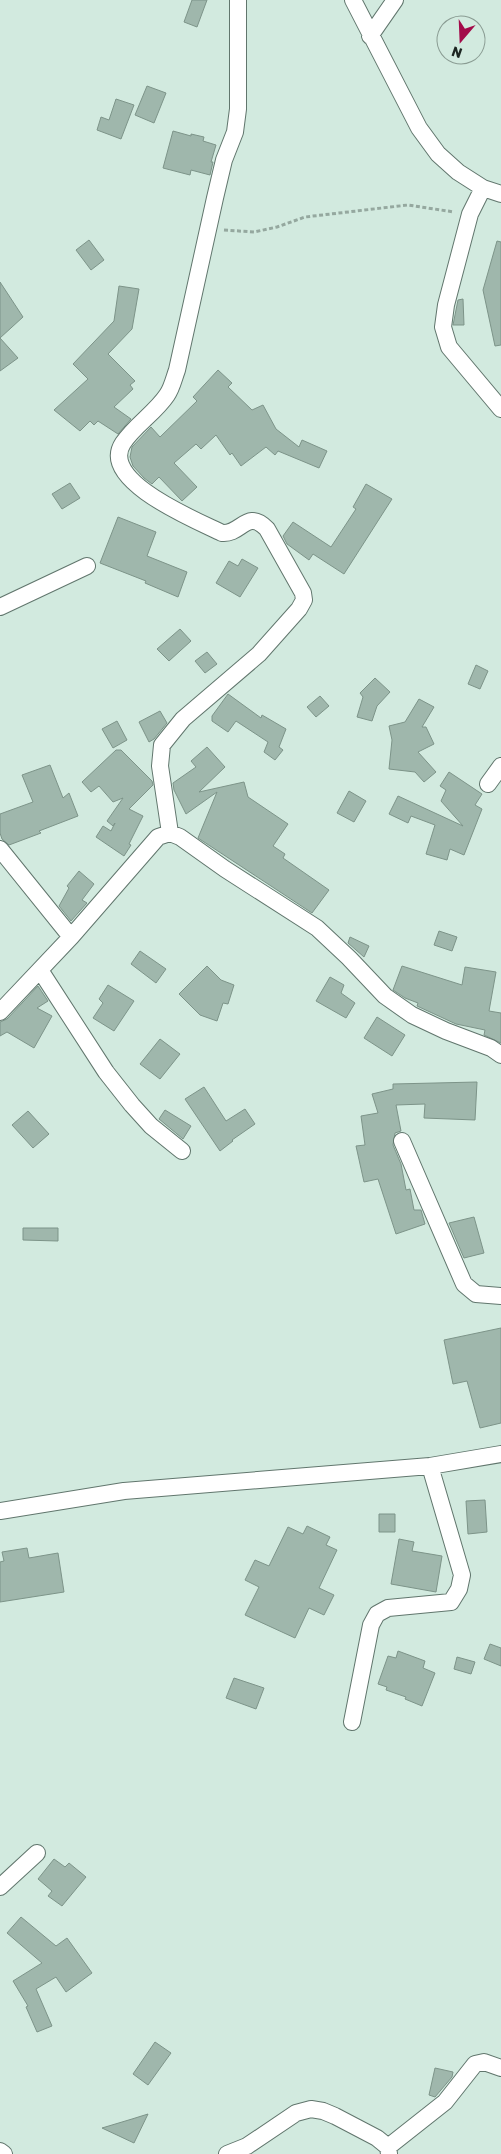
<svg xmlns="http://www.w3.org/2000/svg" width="501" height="2154" font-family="Rubik,sans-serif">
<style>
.building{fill:#9fb7ac;stroke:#7d9489}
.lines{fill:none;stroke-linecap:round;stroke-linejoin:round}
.street-casing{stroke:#61766d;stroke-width:18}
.path{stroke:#95a89f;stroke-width:3;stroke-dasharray:4 2.5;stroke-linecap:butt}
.street{stroke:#fff;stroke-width:16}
</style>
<rect width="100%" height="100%" fill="#d2eadf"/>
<path class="building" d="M192,0H207L197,27L184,22Z
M147,86L166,93L154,123L135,115Z
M116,99L134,105L121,139L97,130L101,117L109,120Z
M173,131L191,136V134L204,137L203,141L216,145L211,162H213L210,175L191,170L190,175L163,168Z
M89,240L104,260L91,270L76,250Z
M497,241L501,242V345L495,346L483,290Z
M0,282L23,317L0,338L18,358L0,371Z
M119,286L139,289L132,329L108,354L135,381L130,385L133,389L114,407L131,419L118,434L98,421L94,425L90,421L80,431L54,410L88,379L73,364L114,321Z
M463,299L464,325H453L458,300Z
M218,370L232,383L228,387L252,410L263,405L276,429L299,447L302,440L327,451L319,468L278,451L275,455L266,447L241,466L232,453L230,455L216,435L201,449L196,444L174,463L197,487L182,501L159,477L152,484L144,478L133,466L130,457L132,447L151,427L160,437L197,401L193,397Z
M70,483L80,498L62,509L52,494Z
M366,484L392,499L344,574L313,554L309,560L287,544L283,536L293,522L331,547L356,509L353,507Z
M118,517L156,532L147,556L187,572L178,597L145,583L146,581L100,563Z
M242,559L258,568L240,597L216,583L229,561L238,566Z
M180,629L191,641L169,661L157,649Z
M207,652L217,664L205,673L195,661Z
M476,665L488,671L480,689L468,684Z
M375,678L390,692L377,706L372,721L357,717L363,697L360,693Z
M228,694L261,718L262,715L286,729L279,747L283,750L275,760L264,752L268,742L236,721L228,732L212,721V716Z
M320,696L329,706L316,717L307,707Z
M419,699L434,707L422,727H426L434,744L418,752L436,772L424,782L415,772L389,769L392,740L389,726L405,722Z
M160,711L167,723L154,739L149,742L139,722Z
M117,721L127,740L113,748L102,729Z
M207,747L225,767L199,792L244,782L248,797L288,824L273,846L285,854L283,858L329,890L312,913L198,838L217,792L186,814L174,790L173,783L196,767L191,761Z
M116,750H121L152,781L153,785L129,809L143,816L129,844L131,845L124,856L96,837L103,826L111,831L115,823L113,826L107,821L123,798L113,802L99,786L91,792L82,782Z
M50,765L63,798L69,793L78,816L39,831L41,833L9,845L2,839L0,833V814L33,802L22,775Z
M449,772L482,794L475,805L482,809L464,855L450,849L447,860L426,854L435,825L411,816L408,823L389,814L398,796L463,826L441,801L446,790L440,786Z
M349,791L366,801L354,822L337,813Z
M79,871L94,884L82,900L87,903L71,921L59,906L69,888L67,886Z
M439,931L457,937L452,951L434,945Z
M350,937L369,946L364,957L348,943Z
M140,951L166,969L156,983L131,964Z
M207,966L221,980L234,985L228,1004L223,1003L217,1021L200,1015L179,994Z
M402,966L462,985L465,967L496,972L489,1011L501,1013V1043L484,1035L485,1030L456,1024L417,1006L418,1003L405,998L393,990Z
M330,977L344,985L341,993L355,1003L346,1018L316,1001Z
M108,985L134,1001L114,1031L93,1018L103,1003L99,999Z
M38,986L48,1001L37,1008L52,1016L34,1048L7,1032L0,1036V1022L7,1019Z
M377,1017L405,1035L392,1056L364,1038Z
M160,1039L180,1054L160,1079L140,1064Z
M477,1082L475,1120L424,1118L425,1104L396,1105L401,1131L395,1133L393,1145L401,1164L406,1190L410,1189L414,1210H421L425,1224L396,1234L378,1179L364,1182L356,1146L365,1145L361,1116L378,1113L372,1094L393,1089V1084Z
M204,1087L226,1121L245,1109L255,1124L232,1140L233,1141L220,1151L185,1099Z
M165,1110L191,1126L183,1139L159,1119Z
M28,1111L49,1134L33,1148L12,1125Z
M474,1217L484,1253L464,1258L449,1223Z
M23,1228H58V1241L23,1240Z
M501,1328V1423L480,1428L467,1381L453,1384L444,1340Z
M485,1500L487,1532L468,1534L466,1501Z
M379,1514H395V1532H379Z
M307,1526L330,1537L326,1545L337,1550L319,1588L334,1595L324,1615L309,1608L295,1638L245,1615L259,1587L245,1580L255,1560L269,1566L288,1527L303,1534Z
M399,1539L414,1542L412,1551L442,1556L436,1592L391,1584Z
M27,1548L29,1558L58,1553L64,1592L0,1602V1562L4,1561L2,1552Z
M490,1644L501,1648V1666L484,1659Z
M398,1651L425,1661L423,1668L435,1673L422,1706L405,1699L406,1697L386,1690L387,1687L378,1684L388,1656L396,1658Z
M457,1657L475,1662L471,1674L454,1669Z
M234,1678L264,1688L256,1709L226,1698Z
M54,1859L65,1867L69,1863L86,1877L62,1906L48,1896L52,1891L38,1879Z
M21,1917L56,1946L67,1938L92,1973L66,1992L56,1977L36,1989L52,2026L37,2032L26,2007L28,2006L13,1981L42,1963L7,1933Z
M155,2042L171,2053L148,2085L133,2074Z
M435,2068L453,2072L452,2077L435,2097L429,2095Z
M148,2114L134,2143L102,2128L132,2119Z"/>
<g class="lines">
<g class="street-casing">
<path id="street" d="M353,0L419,128L438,154L458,172L483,188L501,194
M370,36L395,0
M483,188L470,214L446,305L443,327L449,347L501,409
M0,607L87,566
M488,784L501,766
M170,833L160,766L162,745L183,719L259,654L299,609L304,600L303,593L267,529C247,508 241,535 222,533C198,521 98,481 123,443C135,425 155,413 167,395C172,388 174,378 177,370L215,198L224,160L235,132L238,109V0
M0,849L71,937
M40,970L106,1072L132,1105L151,1126L182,1151
M0,1012L71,937L158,837L170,833L180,837L225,869L317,928L349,958L385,996L412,1015L446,1031L491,1048L501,1055
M402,1141L464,1284L476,1294L501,1296
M0,1511L124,1491L430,1466L501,1454
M352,1722L371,1625L377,1614L388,1608L451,1602L459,1589L462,1575L430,1466
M0,1887L37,1853
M388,2147L445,2102L475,2064L484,2062L501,2068
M0,2151L4,2154
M227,2154L247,2146L296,2113L311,2109L323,2111L335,2116L377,2138L388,2147L389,2154"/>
</g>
<path class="path" d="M224,230L254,232L277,227L305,217L408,205L454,212"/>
<use href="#street" class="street"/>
</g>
<g transform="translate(461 40) rotate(199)"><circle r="24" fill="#d2eadf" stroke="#8a9c93"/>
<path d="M0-4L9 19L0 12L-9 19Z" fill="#a30b4a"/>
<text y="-8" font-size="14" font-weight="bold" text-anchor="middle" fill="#1d2622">N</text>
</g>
</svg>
